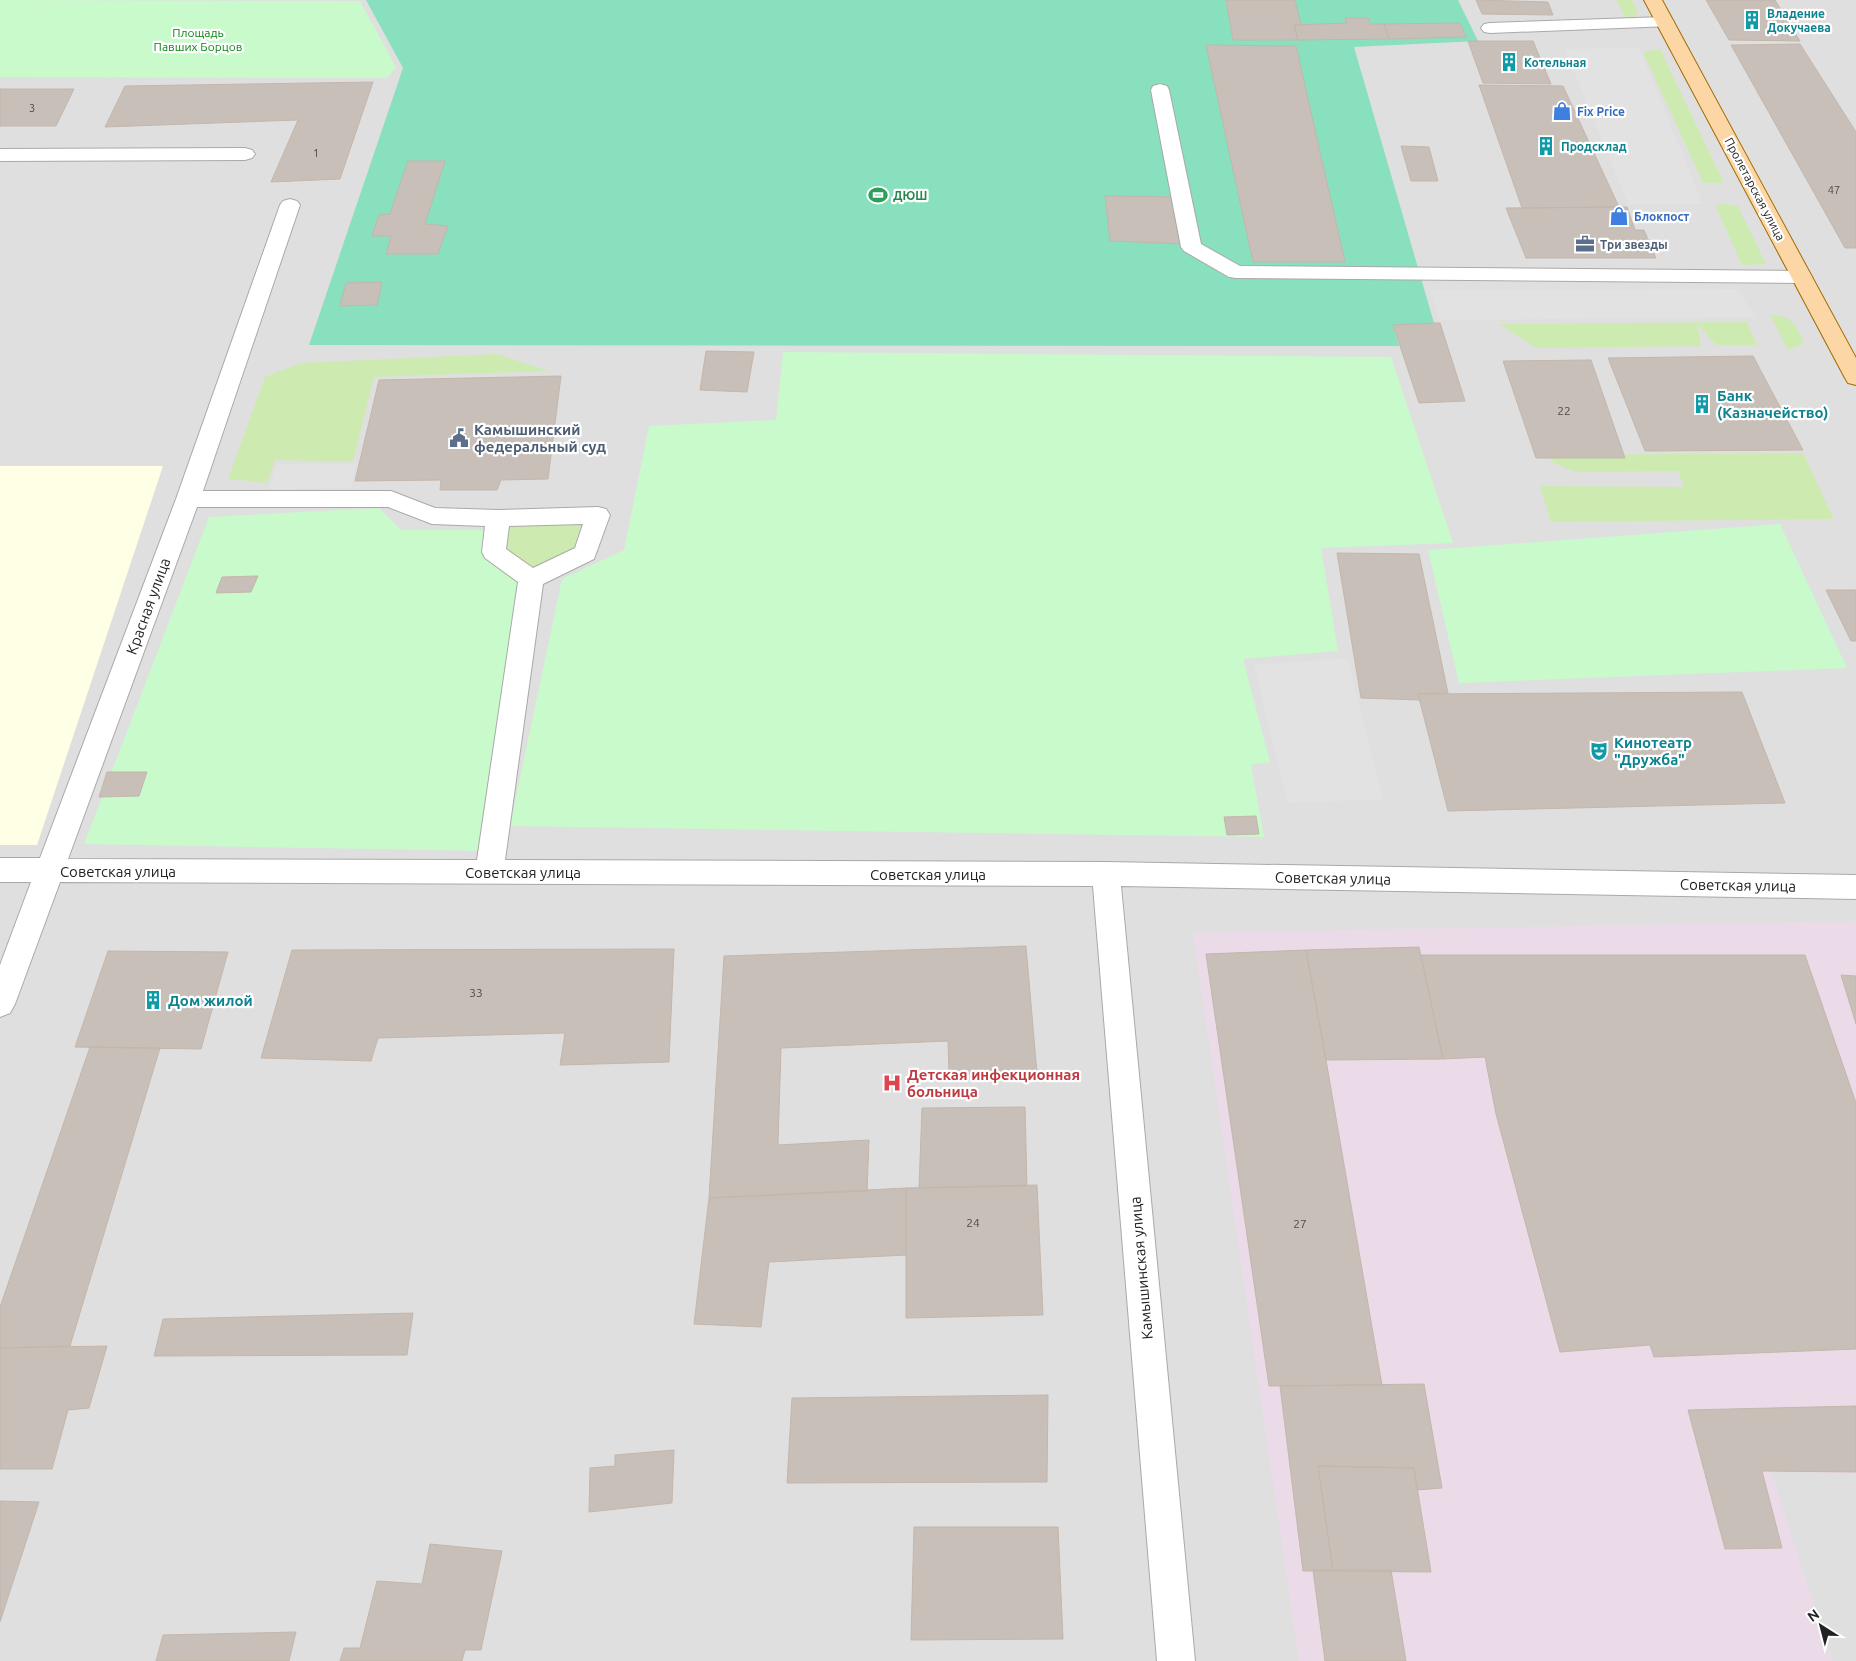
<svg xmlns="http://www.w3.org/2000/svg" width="1856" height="1661" font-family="Ubuntu,sans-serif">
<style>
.residential{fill:#e0dfdf}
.industrial{fill:#ebdbe8}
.education{fill:#ffffe5}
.grass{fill:#cdebb0}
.park{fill:#c8facc}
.pitch{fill:#88e0be}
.parking{fill:#e2e2e2}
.building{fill:#c7bfb8;stroke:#c4b6ab}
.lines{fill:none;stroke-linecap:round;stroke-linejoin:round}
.minor-casing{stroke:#a9a9a9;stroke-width:2}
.major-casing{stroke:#a06b00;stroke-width:2}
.minor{fill:#fff;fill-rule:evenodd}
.major{fill:#fcd6a4;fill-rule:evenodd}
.labels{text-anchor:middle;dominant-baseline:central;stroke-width:4.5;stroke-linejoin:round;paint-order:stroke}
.far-number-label{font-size:11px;fill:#4b4948}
.far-culture-label{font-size:12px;font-weight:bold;fill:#0d838f;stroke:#fff;text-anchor:start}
.far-park-label{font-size:12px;fill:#0c8416;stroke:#fff}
.far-shop-label{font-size:12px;font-weight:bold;fill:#366cbe;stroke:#fff;text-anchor:start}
.far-street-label{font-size:12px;fill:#222;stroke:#fff}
.far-leisure-label{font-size:12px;font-weight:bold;fill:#27864d;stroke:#fff;text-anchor:start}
.far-service-label{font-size:12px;font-weight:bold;fill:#4e5e75;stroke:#fff;text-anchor:start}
.number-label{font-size:12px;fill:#4b4948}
.culture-label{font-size:15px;font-weight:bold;fill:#0d838f;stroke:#fff;text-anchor:start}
.service-label{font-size:15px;font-weight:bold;fill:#4e5e75;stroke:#fff;text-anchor:start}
.street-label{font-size:15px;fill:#222;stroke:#fff}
.health-label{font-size:15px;font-weight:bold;fill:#be3a42;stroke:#fff;text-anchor:start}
</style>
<rect width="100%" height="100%" fill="#f2efe9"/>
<path class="residential" d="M0,0H1856V1661H0Z"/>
<path class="industrial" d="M1856,921V1473L1771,1472L1832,1661H1299L1193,933Z"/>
<path class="education" d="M0,466H163L37,845H0Z"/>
<path class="grass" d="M1616,0H1632L1638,13L1628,22Z
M1660,49L1724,183H1703L1643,52Z
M1726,204L1738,206L1766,264L1742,265L1715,205Z
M1770,315C1790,315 1799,325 1803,344L1788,350Z
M1747,322L1757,345H1716L1697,324L1701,346L1536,348L1499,324Z
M497,354L548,371L374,377L353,462L275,460L267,483L228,479L265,377L300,363Z
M1803,453L1834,519L1551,522L1540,486L1684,487L1678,471L1575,472L1554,463L1547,455Z
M582,525L573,552L529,573L506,552L509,526Z"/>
<path class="park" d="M0,0L360,1L396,67L387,78L0,77Z
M783,352L1391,357L1453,543L1321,548L1338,651L1243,659L1270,762L1251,765L1264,837L510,826L562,579L624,550L649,426L776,420Z
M379,508L401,530H483L484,555L524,580L488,851L84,844L209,517Z
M1780,524L1847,668L1459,683L1428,550Z"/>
<path class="pitch" d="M366,0H1458L1478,41L1354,47L1434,323L1393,325L1399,346L309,345L403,68Z"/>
<path class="parking" d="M1639,48L1703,204H1628L1565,49Z
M1737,289L1756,317L1440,320L1430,290Z
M277,464H356L351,488L268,489Z
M1347,658L1383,799L1288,803L1254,665Z"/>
<path class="building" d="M1226,0H1295L1301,25H1294L1298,40H1233Z
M1476,0L1548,2L1553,15L1482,14Z
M1706,0H1775L1800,41L1729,40Z
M1345,18H1368L1370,24H1384L1389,39L1298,40L1294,25L1347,23Z
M1460,23L1466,37L1389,39L1384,24Z
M1468,41H1533L1551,84L1483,83Z
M1800,44L1856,132V248H1845L1731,45Z
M1206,45L1296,46L1345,262H1253Z
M373,82L340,179L271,182L298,120L105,127L125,86Z
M1479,85L1563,86L1619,207L1522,208Z
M0,89H74L56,126H0Z
M1401,146L1429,147L1438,181H1411Z
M408,161H445L425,224L448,226L438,254H386L391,236H372L379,215L390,214Z
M1105,196L1178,197L1186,244L1110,241Z
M1627,207L1635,230H1644L1656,258H1526L1506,208Z
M382,282L377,305L340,306L346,283Z
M1434,323H1440L1465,401L1419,403L1393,325Z
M706,351L754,352L747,392L700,390Z
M1753,356L1803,450L1645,451L1608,358Z
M1591,360L1625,458H1536L1503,361Z
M561,376L548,479L501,480L497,490H440L441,480L355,481L379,380Z
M1337,553L1419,554L1448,693L1418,694L1420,700L1361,698Z
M258,576L251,592L216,593L222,577Z
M1826,590H1856V641H1851Z
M1742,692L1785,803L1448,811L1418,694Z
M107,772H147L139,796L99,797Z
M1256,816L1259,834L1227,835L1224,817Z
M1026,946L1037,1073L949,1074L948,1041L781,1048L778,1145L869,1140L867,1191L709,1198L724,956Z
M1419,947L1443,1059L1326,1060L1306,950Z
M674,949L669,1062L560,1065L565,1033L378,1038L371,1061L261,1058L292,950Z
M1306,950L1326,1060L1382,1385L1269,1386L1206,954Z
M108,951L228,952L201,1049L75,1047Z
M1421,955H1805L1856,1103V1349L1654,1357L1650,1345L1560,1352L1496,1114L1485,1057L1443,1059Z
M1841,975L1856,976V1024Z
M90,1047L160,1048L70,1346L0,1348V1307Z
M1025,1107L1027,1186L919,1188L922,1108Z
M1037,1185L1043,1315L906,1318V1188Z
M906,1188V1255L769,1262L761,1327L694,1324L709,1198Z
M413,1313L407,1355L154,1356L163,1319Z
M107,1346L89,1408L68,1410L52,1469H0V1348Z
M1424,1384L1442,1488L1417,1490L1414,1468L1318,1466L1333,1571H1303L1280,1386Z
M1048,1395L1047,1482L787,1483L792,1398Z
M1856,1406V1472L1762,1471L1782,1548L1725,1549L1688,1410Z
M674,1450L672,1503L589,1512L590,1468L615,1466V1455Z
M1318,1466L1414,1468L1431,1572L1333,1571Z
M0,1501L39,1502L0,1622Z
M914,1527H1058L1063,1639L911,1640Z
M430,1544L502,1551L481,1650H465L462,1661H340L344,1648H360L377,1581L422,1584Z
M1313,1570H1391L1406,1661H1325Z
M296,1632L289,1661H156L163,1635Z"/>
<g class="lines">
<g class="minor-casing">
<path id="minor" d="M1665,17L1671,18L1674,22L1671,26L1490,33L1484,32L1481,28L1484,24L1490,23Z
M1160,84L1167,86L1169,90L1201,244L1240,266L1802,271L1809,272L1812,277L1809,282L1802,283L1236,278L1229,277L1184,251L1181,247L1151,90L1153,86Z
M245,148L252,150L255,154L252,158L245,160L0,161V149Z
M290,199L297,201L300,205L203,491H391L435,508L498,510L598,507L606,509L610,515L594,559L543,584L505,860L1106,862L1856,875V899L1121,886L1195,1661H1157L1093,886L60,882L15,1004L10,1013L0,1017V965L31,882H0V858H40L176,499L280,205L283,201ZM197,507H388L432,524L485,526L482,552L485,558L518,582L477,860L68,859ZM583,524L575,548L533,568L506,549L509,526Z"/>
</g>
<g class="major-casing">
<path id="major" d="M1644,0H1662L1856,358V385L1848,383L1845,378Z"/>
</g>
<use href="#minor" class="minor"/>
<use href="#major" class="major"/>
</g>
<defs>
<g id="building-bare" transform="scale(1.5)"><path d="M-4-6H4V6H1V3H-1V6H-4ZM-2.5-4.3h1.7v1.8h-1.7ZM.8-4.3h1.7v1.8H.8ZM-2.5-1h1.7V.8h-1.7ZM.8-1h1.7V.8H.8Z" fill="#0f9aa8" stroke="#fff" stroke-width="2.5" paint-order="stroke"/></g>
<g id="shop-bare" transform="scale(1.5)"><path d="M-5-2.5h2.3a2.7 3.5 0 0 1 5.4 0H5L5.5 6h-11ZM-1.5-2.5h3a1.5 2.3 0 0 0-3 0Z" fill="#3f7fe0" stroke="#fff" stroke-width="2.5" paint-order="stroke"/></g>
<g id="stadium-bare" transform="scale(1.5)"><path d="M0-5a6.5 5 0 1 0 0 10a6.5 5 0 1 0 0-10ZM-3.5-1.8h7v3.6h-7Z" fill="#2e9e5b" stroke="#fff" stroke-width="2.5" paint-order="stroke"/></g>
<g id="office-bare" transform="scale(1.5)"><path d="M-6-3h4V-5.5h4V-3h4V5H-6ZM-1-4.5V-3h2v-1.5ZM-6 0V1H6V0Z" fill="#5c6f8a" stroke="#fff" stroke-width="2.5" paint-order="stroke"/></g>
<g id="civic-bare" transform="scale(1.5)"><path d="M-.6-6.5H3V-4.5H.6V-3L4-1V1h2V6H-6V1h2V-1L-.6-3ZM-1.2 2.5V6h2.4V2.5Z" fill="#5c6f8a" stroke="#fff" stroke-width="2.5" paint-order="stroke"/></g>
<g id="theatre-bare" transform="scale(1.5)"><path d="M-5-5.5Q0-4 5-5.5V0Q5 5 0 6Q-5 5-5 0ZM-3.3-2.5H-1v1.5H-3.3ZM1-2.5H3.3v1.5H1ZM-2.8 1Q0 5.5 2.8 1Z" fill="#0f9aa8" stroke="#fff" stroke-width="2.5" paint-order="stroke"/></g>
<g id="hospital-bare" transform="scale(1.5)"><path d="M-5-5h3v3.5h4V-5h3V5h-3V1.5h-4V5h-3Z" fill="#e0444e" stroke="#fff" stroke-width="2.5" paint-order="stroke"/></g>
</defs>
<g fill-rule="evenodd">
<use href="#building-bare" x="1752" y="20"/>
<use href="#building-bare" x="1509" y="62"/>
<use href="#shop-bare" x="1562" y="111"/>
<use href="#building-bare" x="1546" y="146"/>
<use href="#stadium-bare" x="878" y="195"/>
<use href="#shop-bare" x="1619" y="216"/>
<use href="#office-bare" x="1585" y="244"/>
<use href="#building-bare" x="1702" y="404"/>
<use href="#civic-bare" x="459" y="438"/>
<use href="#theatre-bare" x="1599" y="751"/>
<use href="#building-bare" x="153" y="1000"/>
<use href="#hospital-bare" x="892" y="1083"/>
</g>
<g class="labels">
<g class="far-number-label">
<text x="32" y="108">3</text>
<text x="316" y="153">1</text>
<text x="1834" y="190">47</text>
</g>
<g class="far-culture-label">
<text x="1767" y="13">Владение<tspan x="1767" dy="14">Докучаева</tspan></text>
<text x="1524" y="62">Котельная</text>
<text x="1561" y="146">Продсклад</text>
</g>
<g class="far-park-label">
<text x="198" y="32">Площадь<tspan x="198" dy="14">Павших Борцов</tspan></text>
</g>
<g class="far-shop-label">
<text x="1577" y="111">Fix Price</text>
<text x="1634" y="216">Блокпост</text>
</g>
<g class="far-street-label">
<text transform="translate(1755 189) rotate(62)">Пролетарская улица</text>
</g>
<g class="far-leisure-label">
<text x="893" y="195">ДЮШ</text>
</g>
<g class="far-service-label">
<text x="1600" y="244">Три звезды</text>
</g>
<g class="number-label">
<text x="1564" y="410">22</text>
<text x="476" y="992">33</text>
<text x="973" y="1222">24</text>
<text x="1300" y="1223">27</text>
</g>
<g class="culture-label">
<text x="1717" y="395">Банк<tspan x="1717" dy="17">(Казначейство)</tspan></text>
<text x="1614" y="742">Кинотеатр<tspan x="1614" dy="17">"Дружба"</tspan></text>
<text x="168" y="1000">Дом жилой</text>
</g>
<g class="service-label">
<text x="474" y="429">Камышинский<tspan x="474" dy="17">федеральный суд</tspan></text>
</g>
<g class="street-label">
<text transform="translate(148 606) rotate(-70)">Красная улица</text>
<text x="118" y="871">Советская улица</text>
<text x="523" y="872">Советская улица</text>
<text x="928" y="874">Советская улица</text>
<text transform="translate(1333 878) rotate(1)">Советская улица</text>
<text transform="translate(1738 885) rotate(1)">Советская улица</text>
<text transform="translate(1141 1268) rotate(-95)">Камышинская улица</text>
</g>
<g class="health-label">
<text x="907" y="1074">Детская инфекционная<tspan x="907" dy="17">больница</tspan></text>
</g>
</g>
<g transform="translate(1821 1626) rotate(324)" stroke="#ffffff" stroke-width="4" paint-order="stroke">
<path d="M0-4L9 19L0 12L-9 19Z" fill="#222222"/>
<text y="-8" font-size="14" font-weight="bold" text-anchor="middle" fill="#222222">N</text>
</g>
</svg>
